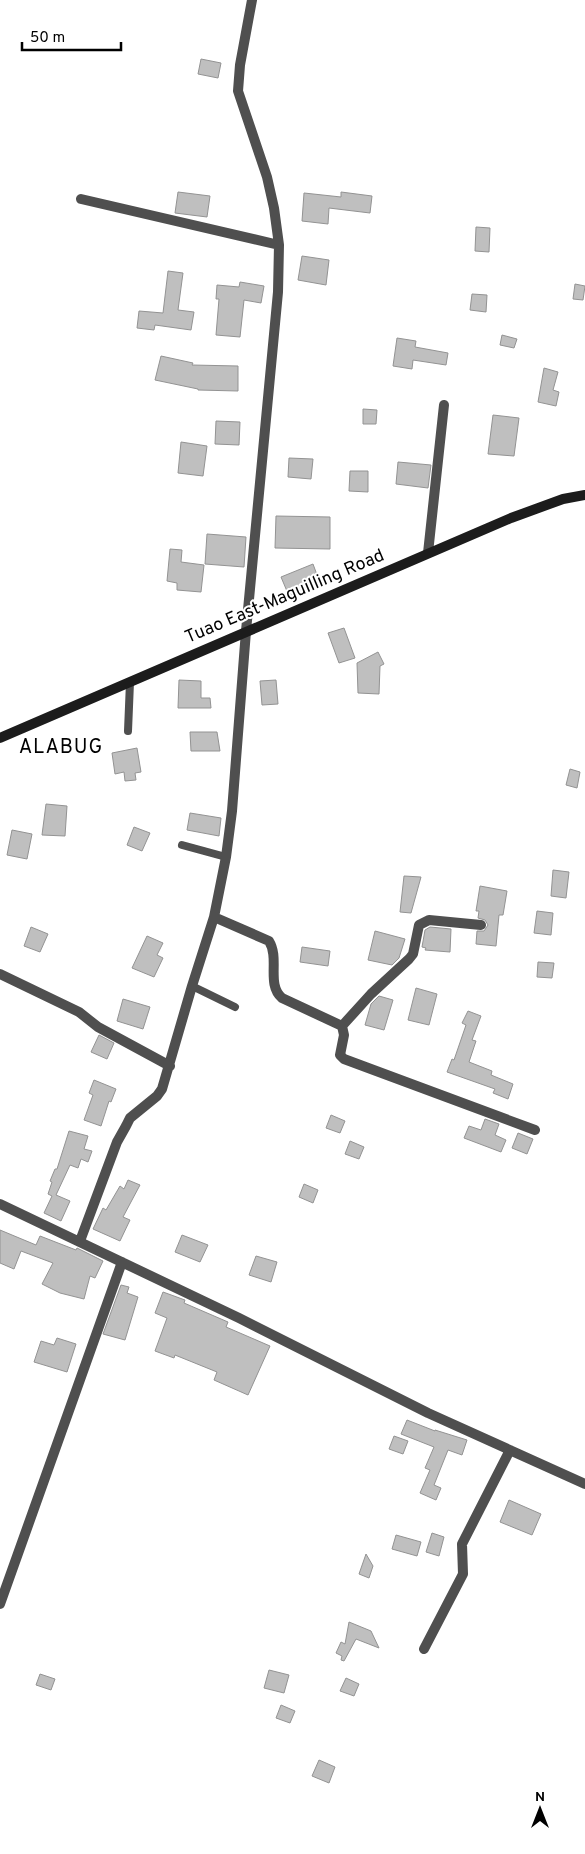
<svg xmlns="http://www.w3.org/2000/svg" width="585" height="1854" font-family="Overpass,sans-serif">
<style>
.building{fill:#bfbfbf;stroke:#939393}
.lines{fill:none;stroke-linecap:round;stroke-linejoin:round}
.lane{stroke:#4f4f4f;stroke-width:8}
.street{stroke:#4f4f4f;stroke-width:10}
.secondary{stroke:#1c1c1c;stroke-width:10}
.labels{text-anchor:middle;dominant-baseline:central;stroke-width:4;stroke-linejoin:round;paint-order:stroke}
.street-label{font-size:18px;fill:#000;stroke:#fff}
.quarter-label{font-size:20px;letter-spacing:1px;fill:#000;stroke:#fff}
</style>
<rect width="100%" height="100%" fill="#fff"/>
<path class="building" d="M201,59L221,63L218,78L198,74Z
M178,192L210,196L207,217L175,213Z
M341,192L372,196L370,213L329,208L328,224L302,221L304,193L341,197Z
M476,227L490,228L489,252L475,251Z
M302,256L329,260L326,285L298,280Z
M168,271L183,273L178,310L194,312L191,330L155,325L154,330L137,328L139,311L163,313Z
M240,282L264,286L261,303L244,300L240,337L216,335L219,299H216L217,285L239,287Z
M575,284L585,286L583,300L573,299Z
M472,294L487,295L486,312L470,310Z
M502,335L517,339L514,348L500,345Z
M397,338L416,341L415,347L448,353L446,365L413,360L412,369L393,366Z
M161,356L193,363L192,365L238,366V391L198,390V389L155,380Z
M544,368L558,372L553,390L559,392L556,406L538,402Z
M363,409L377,410L376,424H363Z
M493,415L519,418L514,456L488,454Z
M216,421L240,422L239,445L215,444Z
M181,442L207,446L203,476L178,473Z
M289,458L313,459L311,479L288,477Z
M398,462L431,465L428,488L396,484Z
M350,471H368V492L349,491Z
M276,516L330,517V549L275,548Z
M207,534L246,537L244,567L205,564Z
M170,549L182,550L181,562L204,565L201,592L177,590V583L167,581Z
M313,564L320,583L289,596L281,577Z
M344,628L355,658L339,663L328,633Z
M378,652L384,664L380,666L379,694L358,693L357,663Z
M179,680L201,681V698H210L211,708H178Z
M276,680L278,704L262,705L260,681Z
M190,732H217L220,751H191Z
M137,748L141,772L135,773L136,780L125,781L124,772L115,774L112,753Z
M570,769L580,772L577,788L566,785Z
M46,804L67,806L65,836L42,835Z
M190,813L221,818L219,836L187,830Z
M134,827L150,833L142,851L127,845Z
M12,830L32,834L27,859L7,855Z
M553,870L569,872L566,898L551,896Z
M404,876L421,877L411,913L400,912Z
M480,886L507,891L503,915H499L496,946L476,944L477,931H484L488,925L485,920L478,918L479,911H476Z
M537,911L553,913L551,935L534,933Z
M31,927L48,934L40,952L24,946Z
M430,927L451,929L450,952L425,950L426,948L422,947L425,930Z
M375,931L405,939L399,958L392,965L368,960Z
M147,936L163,943L157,955L163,958L154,977L132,968Z
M302,947L330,951L328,966L300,962Z
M538,962L554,963L552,978L537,977Z
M416,988L437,994L429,1025L408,1020Z
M379,996L393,1000L384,1030L365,1025L371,1004Z
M123,999L150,1007L143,1029L117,1021Z
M468,1011L481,1016L472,1040L476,1041L469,1062L492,1071L491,1075L513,1084L508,1099L493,1093L495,1089L447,1072L452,1059L454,1060L466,1025L462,1023Z
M99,1035L114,1043L107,1059L91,1052Z
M94,1080L116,1089L111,1102L109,1101L101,1126L84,1120L93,1095L89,1093Z
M331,1115L345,1121L340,1133L326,1128Z
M485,1119L499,1124L495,1135L506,1140L501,1152L464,1138L469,1126L481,1130Z
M69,1131L88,1136L84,1149L92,1151L88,1162L81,1159L78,1168L70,1165L56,1195L70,1201L61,1221L44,1213L52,1196L48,1194L52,1182L50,1181L55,1169H57Z
M518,1133L533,1139L527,1154L512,1148Z
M350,1141L364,1147L359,1159L345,1154Z
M128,1180L140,1185L123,1217L130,1220L120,1241L93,1229L103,1208L106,1210L120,1186L124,1189Z
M304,1184L318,1190L313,1203L299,1197Z
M0,1230L36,1245L40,1236L76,1250L77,1248L103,1261L95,1278L90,1276L84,1299L60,1293L42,1284L53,1263L21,1251L14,1269L0,1263Z
M182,1235L208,1245L200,1262L175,1252Z
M256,1256L277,1262L271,1282L249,1275Z
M121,1285L129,1287L127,1293L138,1297L125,1340L103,1334Z
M163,1292L185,1300L184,1303L228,1322L226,1327L270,1346L248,1395L214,1380L217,1372L175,1355L174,1358L155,1351L167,1318L155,1313Z
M57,1338L76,1344L67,1372L34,1362L41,1341L54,1345Z
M407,1420L435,1431V1430L467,1440L462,1455L448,1450L434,1485L441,1488L436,1500L420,1493L430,1470L425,1468L434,1447L401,1434Z
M394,1436L408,1441L403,1454L389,1449Z
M509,1500L541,1514L532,1535L500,1522Z
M432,1533L444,1537L439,1556L426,1552Z
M396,1535L421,1542L417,1556L392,1549Z
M366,1554L373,1566L369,1578L359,1574Z
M349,1622L371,1631L379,1648L356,1639L344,1661L341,1660L342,1656L336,1653L341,1642L345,1644Z
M269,1670L289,1675L284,1693L264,1688Z
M40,1674L55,1679L51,1690L36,1685Z
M346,1678L359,1684L354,1696L340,1691Z
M281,1705L295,1711L290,1723L276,1718Z
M319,1760L335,1767L329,1783L312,1776Z"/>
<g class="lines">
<path class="lane" d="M128,731L130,682
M182,845L226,857
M192,986L235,1007"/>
<path class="street" d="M81,199L279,245
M428,553L444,405
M214,917L269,941C280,959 266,984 282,998L342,1026L344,1035L340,1055L344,1059L535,1130
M0,974L79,1012L98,1027L170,1066
M342,1026L371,994L409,959L413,954L419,925L429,920L481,925
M0,1204L239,1318L428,1413L585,1484
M80,1241L117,1142L126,1126L130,1118L157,1096L162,1089L192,986L214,917L226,857L232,811L246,631L278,292L279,245L274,208L267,177L238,91L240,65L252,0
M0,1604L122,1262
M424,1649L463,1574L462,1544L510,1450"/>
<path class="secondary" d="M0,738L511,518L563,499L585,495"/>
</g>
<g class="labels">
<g class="street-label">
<text transform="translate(285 597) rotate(-23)">Tuao East-Maguilling Road</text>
</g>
<g class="quarter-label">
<text x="61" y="748">ALABUG</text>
</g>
</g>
<g transform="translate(540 1809)" stroke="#ffffff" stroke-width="4" paint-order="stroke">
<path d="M0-4L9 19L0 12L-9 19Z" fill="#000000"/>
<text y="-8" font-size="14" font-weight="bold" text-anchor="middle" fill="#000000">N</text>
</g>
<path d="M22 42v8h99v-8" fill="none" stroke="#000000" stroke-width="2.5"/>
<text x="30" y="42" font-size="15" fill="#000000" stroke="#ffffff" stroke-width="4" paint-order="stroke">50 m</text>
</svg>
